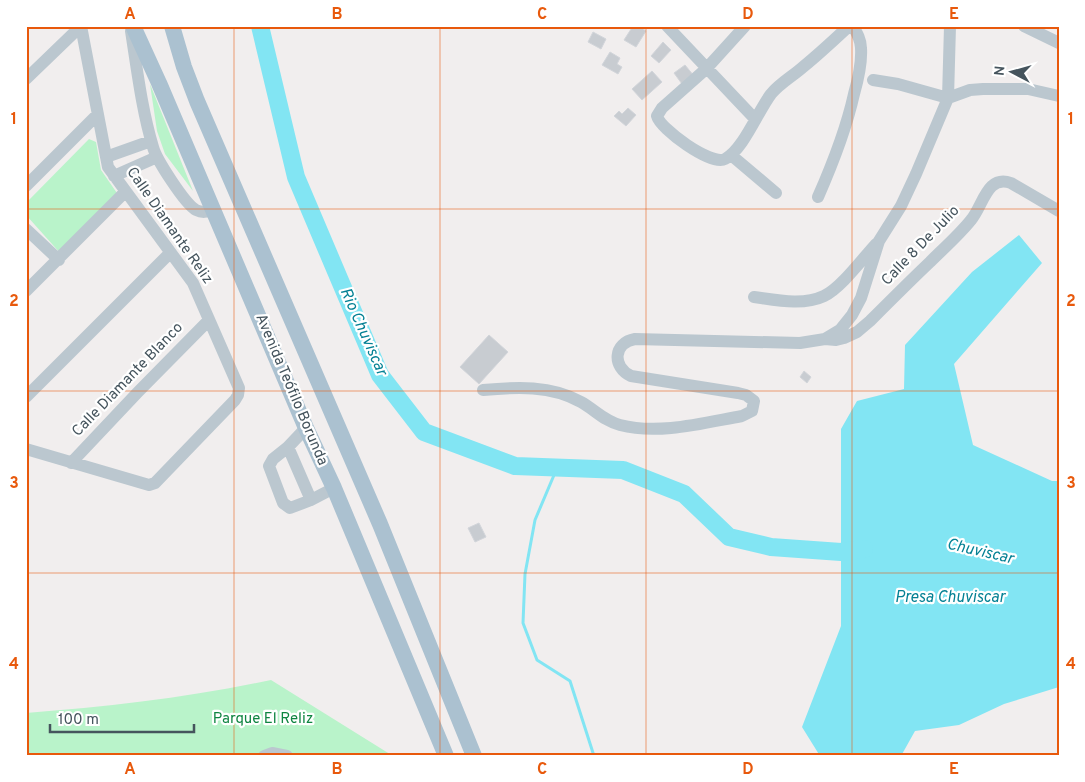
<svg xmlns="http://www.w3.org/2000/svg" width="1085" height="782" font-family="Overpass,sans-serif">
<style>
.green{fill:#b9f3ca}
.water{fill:#82e5f3}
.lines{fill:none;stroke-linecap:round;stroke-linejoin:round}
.stream{stroke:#82e5f3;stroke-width:3}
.river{stroke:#82e5f3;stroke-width:18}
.building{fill:#c8ccd1;stroke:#d2d5da}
.minor{stroke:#bbc7cf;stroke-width:12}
.major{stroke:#abc1d0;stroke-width:16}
.grid{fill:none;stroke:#e8590c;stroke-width:1;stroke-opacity:0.55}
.labels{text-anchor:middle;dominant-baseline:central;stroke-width:4.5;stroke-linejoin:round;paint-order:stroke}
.street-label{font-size:15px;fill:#45545d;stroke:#fff}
.park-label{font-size:15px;fill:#0f8541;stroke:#fff}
.water-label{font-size:16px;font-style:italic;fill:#048194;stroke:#fff}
.neatline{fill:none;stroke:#e8590c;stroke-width:2}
.grid-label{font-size:16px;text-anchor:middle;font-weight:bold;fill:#e8590c}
</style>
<rect width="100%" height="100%" fill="#f1eeee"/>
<path class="green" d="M150,84L193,191L165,154L157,131Z
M89,139L96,142L101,170L119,196L61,254L26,215V203Z
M271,680L393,756H26V713C108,707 191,697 271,680Z"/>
<path class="water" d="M1019,235L1042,263L954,364L973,445L1052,481H1059V687L1004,704L959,725L915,731L901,756H820L802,727L841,626V429L857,401L904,389L905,345L972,272Z"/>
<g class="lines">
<path class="stream" d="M557,468L535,520L525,574L523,623L537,660L570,681L594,756"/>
<path class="river" d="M260,26L296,177L380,375L424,432L515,466L623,470L684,494L729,537L771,547L841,552L864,549"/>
</g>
<path class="building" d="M633,26H639L646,31L636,47L624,40Z
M593,32L606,39L601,49L588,42Z
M663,42L671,50L659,63L651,56Z
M610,52L620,58L617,64L622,67L618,74L602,65Z
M685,65L694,76L682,84L674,73Z
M652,71L662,82L642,100L632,89Z
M628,108L636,115L626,126L614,116L619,111L622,114Z
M489,335L508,352L479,384L460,367Z
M804,371L811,377L807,383L800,377Z
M479,523L486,537L475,542L468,528Z"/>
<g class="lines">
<path class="minor" d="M667,26L755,119
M745,26L706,69L662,108L657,116C660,129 711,166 725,159C743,150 758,111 771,94C780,83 793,76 803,67C819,54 834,40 849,26
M1024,26L1059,43
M131,31C137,69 142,111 153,147C156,159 185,204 196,210C202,213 207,212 214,210
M26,79L81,26
M873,80L898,84L948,98L970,90L983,89H1028L1059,96
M731,155L776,193
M106,157L151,141
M114,176L157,157
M26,186L98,114
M818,197C833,163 846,130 854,94C858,80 862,63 861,48C861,40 857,33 853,26
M26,229L59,260
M26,291L125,192
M754,297C776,300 803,306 824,296C841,288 863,258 876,244
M825,339L840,330L852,315L861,298L879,241L901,206L916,174L948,98L950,26
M483,390C516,387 551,385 581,402C594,409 604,421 620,425C659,435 703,423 742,416L752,411L754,401L746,395L738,393L631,376C612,367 613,343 635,339L800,343L825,339L836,340L844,338L857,332L870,321C890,301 910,281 930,262C944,248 959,235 971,220C983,206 987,174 1011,183L1059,211
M26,397L170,253
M306,428L288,447L311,500L334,488
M288,447L273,459L269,466L283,503L290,508L311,500
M26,449L149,485L155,483L235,400L238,395L239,388L193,283L108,167L81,26
M71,463L138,392L209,320
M264,756L272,753L287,756"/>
<path class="major" d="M133,26L159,83L306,428L334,488L446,756
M172,26L184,67L197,101L380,524L474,756"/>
</g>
<path class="grid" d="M234,26V756M440,26V756M646,26V756M852,26V756M26,209H1059M26,391H1059M26,573H1059"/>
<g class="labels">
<g class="street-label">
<text transform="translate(169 226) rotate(55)">Calle Diamante Reliz</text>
<text transform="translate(921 246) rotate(-46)">Calle 8 De Julio</text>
<text transform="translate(128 380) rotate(-46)">Calle Diamante Blanco</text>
<text transform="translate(291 390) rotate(67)">Avenida Teófilo Borunda</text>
</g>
<g class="park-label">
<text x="263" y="719">Parque El Reliz</text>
</g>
<g class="water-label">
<text transform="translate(363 332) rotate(66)">Rio Chuviscar</text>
<text transform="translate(980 552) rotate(13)">Chuviscar</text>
<text x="950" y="598">Presa Chuviscar</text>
</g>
</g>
<rect width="1085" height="782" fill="none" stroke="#ffffff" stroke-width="55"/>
<g transform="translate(1012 72) rotate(276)" stroke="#ffffff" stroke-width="4" paint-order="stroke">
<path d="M0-4L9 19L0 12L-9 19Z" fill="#45545d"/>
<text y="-8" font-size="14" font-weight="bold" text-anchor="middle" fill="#45545d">N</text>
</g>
<path d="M50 724v8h144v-8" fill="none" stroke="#45545d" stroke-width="2.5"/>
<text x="58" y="724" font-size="15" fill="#45545d" stroke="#ffffff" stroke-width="4" paint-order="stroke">100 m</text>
<rect x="28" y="28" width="1030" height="726" class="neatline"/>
<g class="grid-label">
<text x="130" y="19">A</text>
<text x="337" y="19">B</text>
<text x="542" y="19">C</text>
<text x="748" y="19">D</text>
<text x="954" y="19">E</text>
<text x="14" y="124">1</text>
<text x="1071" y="124">1</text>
<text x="14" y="306">2</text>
<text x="1071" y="306">2</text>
<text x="14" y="488">3</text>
<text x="1071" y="488">3</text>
<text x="14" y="669">4</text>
<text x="1071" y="669">4</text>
<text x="130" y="774">A</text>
<text x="337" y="774">B</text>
<text x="542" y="774">C</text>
<text x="748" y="774">D</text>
<text x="954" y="774">E</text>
</g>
</svg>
